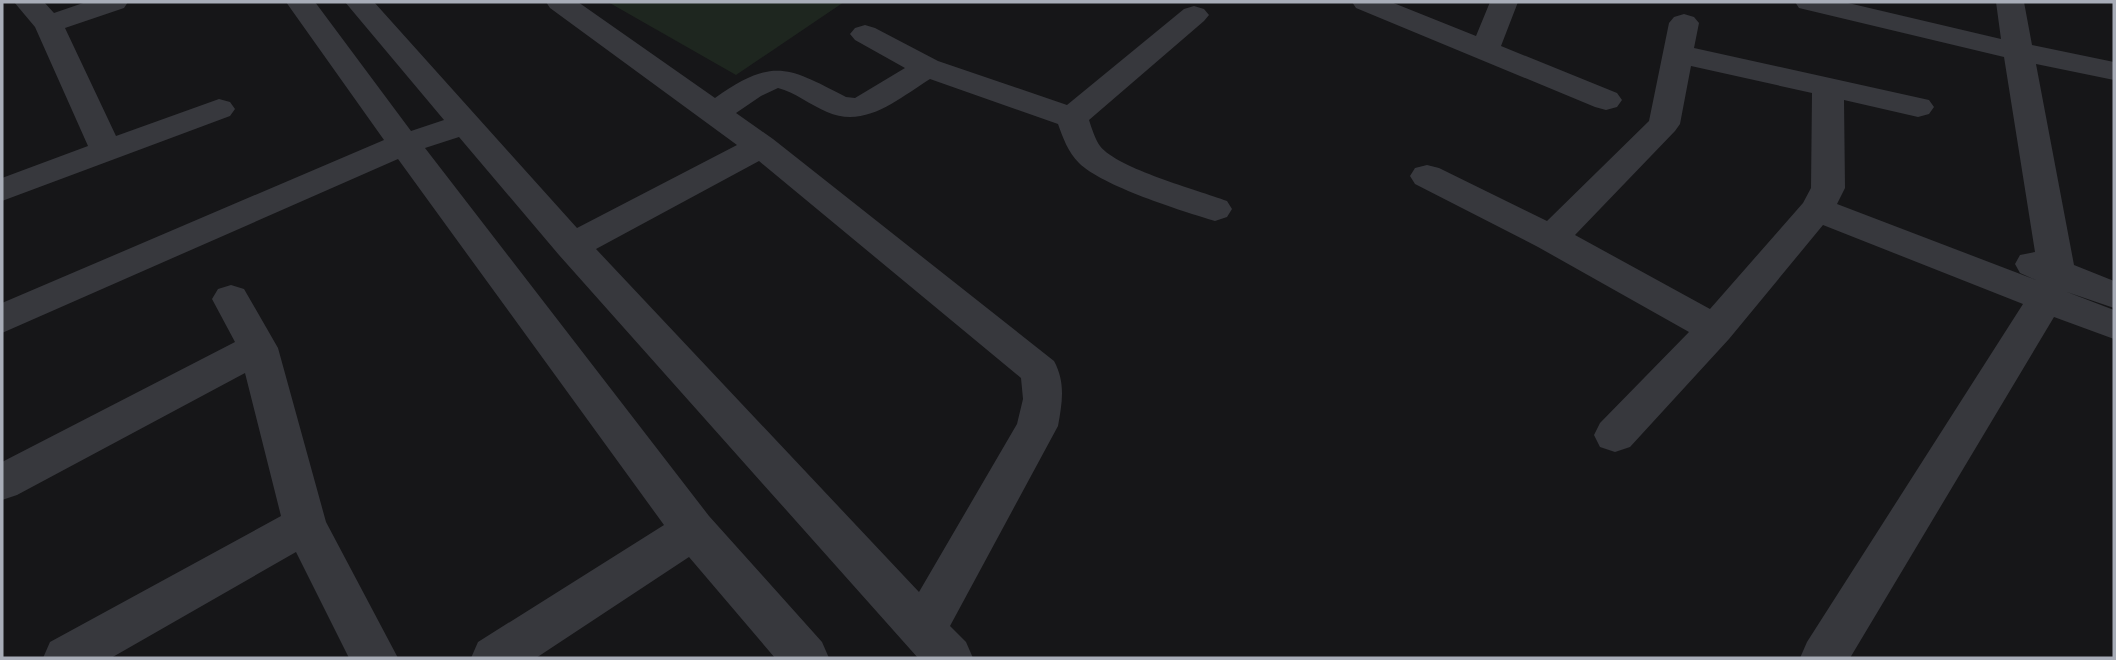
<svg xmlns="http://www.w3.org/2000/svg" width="2116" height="660" font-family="'Alegreya Sans',sans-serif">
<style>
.green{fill:#1e261f}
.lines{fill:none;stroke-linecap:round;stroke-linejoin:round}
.minor{fill:#37383d;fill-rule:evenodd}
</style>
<rect width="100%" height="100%" fill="#161618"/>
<path class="green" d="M608,2H844L736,75Z"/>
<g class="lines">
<path class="minor" d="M14,2H44L54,13L86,2H128L124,8L65,28L116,136L219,99L230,102L235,109L230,116L2,201V178L88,146L35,27Z
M286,2H315L411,131L444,120L345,2H374L577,228L737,145L550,8L546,2H578L715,98C773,57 788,67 846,97L855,98L905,68L855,40L850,34L855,28L865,25L875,28L938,61L1067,105L1184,9L1194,6L1204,9L1209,15L1204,21L1089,120C1092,129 1095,139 1100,146C1118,169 1198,190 1227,201L1232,209L1227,217L1215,221C1182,211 1102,186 1079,163C1068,152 1063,138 1058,124L930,79C898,99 865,129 827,112C810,105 795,92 778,88L761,96L736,113L773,139L1054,361C1066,383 1062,403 1058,426L950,626L966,642L973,658H918L559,255L459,137L425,148L709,516L822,642L829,658H775L689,557L536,658H471L478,642L664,525L398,159L2,333V303L384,140ZM759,161L1021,378L1023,399L1017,424L919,592L596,249Z
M1352,2H1391L1476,36L1490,2H1518L1501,46L1617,93L1622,100L1617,107L1606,110L1595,107L1356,8Z
M1795,2H1844L2001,39L1996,2H2024L2032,45L2114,62V80L2036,64L2074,265L2114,281V308L2067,292L2114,310V339L2054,317L1850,658H1800L1807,642L2023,304L1823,225L1729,339L1630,447L1615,452L1600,447L1594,435L1600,423L1689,332L1538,247L1415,184L1410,176L1415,168L1427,165L1439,168L1547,221L1649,121L1669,23L1674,17L1684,14L1694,17L1699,23L1694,48L1929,100L1934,107L1929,114L1918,117L1844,100L1845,188L1837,204L2036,280L2020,273L2015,264L2020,255L2035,252L2004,57L1799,8ZM1691,66L1812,93L1811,188L1803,203L1710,309L1575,235L1675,131L1680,124Z
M231,285L244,289L278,348L326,522L398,658H349L296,552L111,658H43L50,642L281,516L245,373L17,495L2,500V462L235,342L212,299L218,289Z"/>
</g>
<rect width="2116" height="660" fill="none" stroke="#a8adb8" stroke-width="7"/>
</svg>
